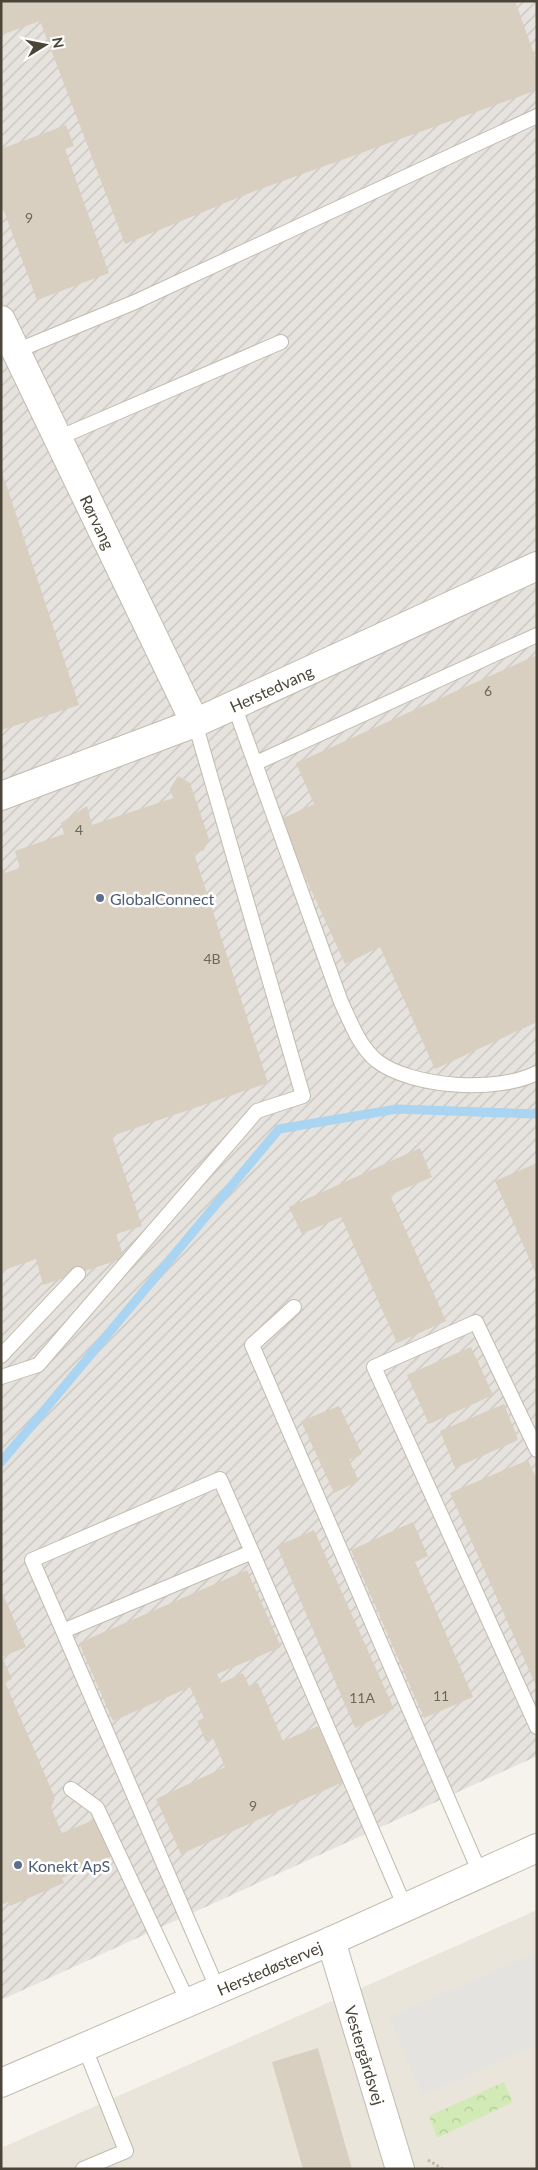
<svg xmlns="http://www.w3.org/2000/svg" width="538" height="2170" font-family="Lato,sans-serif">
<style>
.residential{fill:#eae5da}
.industrial{fill:url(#industrial-furrows)}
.park{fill:url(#park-crowns)}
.parking{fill:#e5e3e0}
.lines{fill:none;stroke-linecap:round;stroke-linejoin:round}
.stream{stroke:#a9d4f2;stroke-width:9}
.building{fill:#d8cfc1}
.service-casing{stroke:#c2bbae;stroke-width:16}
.minor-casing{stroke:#c2bbae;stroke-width:30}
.tertiary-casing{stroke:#c2bbae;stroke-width:30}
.path{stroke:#c4b79f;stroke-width:3;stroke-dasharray:2.5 2.5;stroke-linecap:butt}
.service{stroke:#fff;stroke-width:14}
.minor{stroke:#fff;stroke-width:28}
.tertiary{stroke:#fff;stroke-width:28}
.service-dot{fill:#5c6f8a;stroke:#fff;stroke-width:2}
.labels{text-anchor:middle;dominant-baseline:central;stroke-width:5;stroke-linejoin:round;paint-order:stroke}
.number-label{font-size:14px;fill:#6e675b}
.street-label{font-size:16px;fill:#4b4439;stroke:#fff}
.service-label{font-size:16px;fill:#4e5e75;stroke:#fff;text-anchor:start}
</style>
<defs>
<pattern id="industrial-furrows" width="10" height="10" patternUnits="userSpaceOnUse" patternTransform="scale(1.25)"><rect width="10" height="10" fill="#e6e2dd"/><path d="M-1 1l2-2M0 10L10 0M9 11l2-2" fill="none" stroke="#c7c3be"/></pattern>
<pattern id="park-crowns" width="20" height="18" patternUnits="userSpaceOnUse" patternTransform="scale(1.25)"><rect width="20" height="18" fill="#d2eab5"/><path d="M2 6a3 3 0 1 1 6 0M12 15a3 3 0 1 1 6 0" fill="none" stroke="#b6ca9c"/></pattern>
</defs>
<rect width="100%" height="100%" fill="#f6f3ec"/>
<path class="residential" d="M537,1910V2169H1V2148Z"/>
<path class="industrial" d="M1,1H537V1756L1,2000Z"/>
<path class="park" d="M504,2082L513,2102L437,2138L429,2116Z"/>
<path class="parking" d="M537,1952V2045L422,2096L389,2017Z"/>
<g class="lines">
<path class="stream" d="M1,1462L279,1129L397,1109L534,1114L537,1112"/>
</g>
<path class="building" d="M1,1H515L537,62V90L252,192L125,244L40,21L1,35Z
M66,125L74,146L65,149L109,273L37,300L1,203V149Z
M1,469L79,705L1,730Z
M537,655V1022L435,1069L380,947L345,964L279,820L314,804L296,763Z
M178,776L190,783L209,839L204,850L194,853L268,1083L112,1136L142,1226L116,1234L124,1258L43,1285L36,1259L1,1271V863L5,873L20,868L15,851L64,834L61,823L87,806L92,825L173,798L170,789Z
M420,1148L432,1177L390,1195L446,1321L397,1343L341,1217L302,1234L289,1207Z
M537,1163V1276L495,1181Z
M471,1347L493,1395L429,1424L407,1375Z
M504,1404L518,1440L455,1468L440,1431Z
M339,1406L362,1454L349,1460L359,1481L334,1493L301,1421Z
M528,1460L537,1480V1688L450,1493Z
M413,1522L428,1556L415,1562L473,1697L424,1718L351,1550Z
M314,1530L394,1709L355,1728L277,1546Z
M247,1570L281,1647L217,1674L221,1683L243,1673L249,1686L258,1683L283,1741L318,1726L343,1782L181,1854L156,1799L225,1767L213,1738L206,1742L197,1721L204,1718L190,1687L113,1721L79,1643Z
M1,1590L26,1647L2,1657L12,1679L5,1682L55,1798L51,1808L62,1833L96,1819L112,1856L62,1878L64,1883L10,1906L8,1902L1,1905Z
M318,2048L352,2169H303L272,2062Z"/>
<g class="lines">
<g class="service-casing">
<path id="service" d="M16,351L135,302L537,116
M58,438L281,342
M234,705L341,1002C351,1023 359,1046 377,1061C413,1088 497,1093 537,1073
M256,763L537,635
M294,1307L252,1345L480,1873
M1,1356L78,1274
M1,1377L38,1365L257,1111L303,1096L195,723
M537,1450L476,1322L374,1367L537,1727
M63,1631L32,1560L220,1479L252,1552
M71,1789L97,1808L188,2002
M218,1990L63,1631L252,1552L405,1907
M83,2169L126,2151L84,2046"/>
</g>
<g class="minor-casing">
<g id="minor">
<path id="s1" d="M1,320L195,723"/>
<path id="s2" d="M1,796L195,723L537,566"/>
<path id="s3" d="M331,1941L400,2169"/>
</g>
</g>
<g class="tertiary-casing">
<g id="tertiary">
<path id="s4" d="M1,2083L331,1941L537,1848"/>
</g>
</g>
<path class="path" d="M428,2160L443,2169"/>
<use href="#service" class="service"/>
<use href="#minor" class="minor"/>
<use href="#tertiary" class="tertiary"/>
</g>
<g class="service-dot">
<circle cx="100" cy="898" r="5"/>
<circle cx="18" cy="1865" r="5"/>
</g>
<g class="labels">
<g class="number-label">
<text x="29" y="217">9</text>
<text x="488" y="690">6</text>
<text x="79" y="829">4</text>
<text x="212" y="958">4B</text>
<text x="441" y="1695">11</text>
<text x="362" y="1697">11A</text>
<text x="253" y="1805">9</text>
</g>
<g class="street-label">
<text stroke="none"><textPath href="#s1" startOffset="224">Rørvang</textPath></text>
<text stroke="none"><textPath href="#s2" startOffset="291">Herstedvang</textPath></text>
<text stroke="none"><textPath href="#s4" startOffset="292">Herstedøstervej</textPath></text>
<text stroke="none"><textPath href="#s3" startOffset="119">Vestergårdsvej</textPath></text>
</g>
<g class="service-label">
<text x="110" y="898">GlobalConnect</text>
<text x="28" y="1865">Konekt ApS</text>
</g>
</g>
<rect width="538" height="2170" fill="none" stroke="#4b4439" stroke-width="5"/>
<g transform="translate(45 45) rotate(80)" stroke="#ffffff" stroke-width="4" paint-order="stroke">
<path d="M0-4L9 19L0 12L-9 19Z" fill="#4b4439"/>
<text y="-8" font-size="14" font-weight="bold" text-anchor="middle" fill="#4b4439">N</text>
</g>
</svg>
